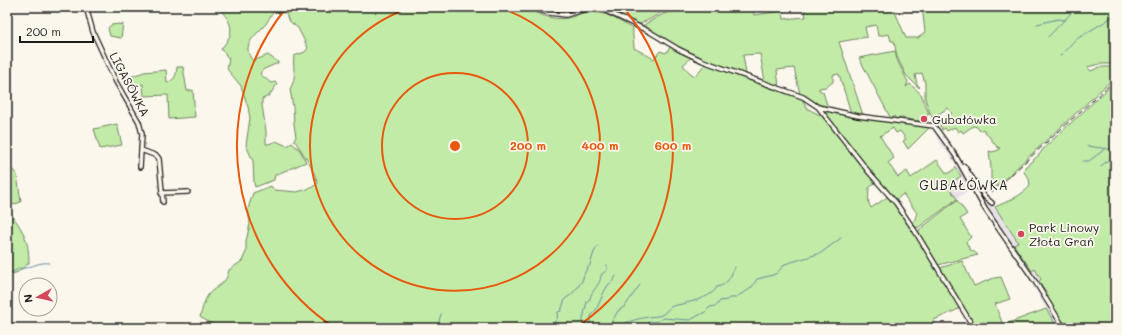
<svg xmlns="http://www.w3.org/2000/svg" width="1122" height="335" font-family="Mali,sans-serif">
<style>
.built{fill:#eae2e9}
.green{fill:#c2eba7;stroke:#6f8462}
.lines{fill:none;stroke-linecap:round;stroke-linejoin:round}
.stream{stroke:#648d9f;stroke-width:1}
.minor-casing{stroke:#1c1c1c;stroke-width:6}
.minor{stroke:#fbf7ec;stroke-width:3.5}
.rail{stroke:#1c1c1c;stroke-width:1;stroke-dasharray:6 3;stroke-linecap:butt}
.ring{fill:none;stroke:#e8590c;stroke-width:2}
.poi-dot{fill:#d1495b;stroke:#fbf7ec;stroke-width:1.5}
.labels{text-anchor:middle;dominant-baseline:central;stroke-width:3.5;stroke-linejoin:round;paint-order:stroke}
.street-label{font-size:12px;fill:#1c1c1c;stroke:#fbf7ec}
.poi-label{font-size:12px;fill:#1c1c1c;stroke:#fbf7ec;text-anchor:start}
.neighbourhood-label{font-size:13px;letter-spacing:1px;fill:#1c1c1c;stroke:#fbf7ec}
.centre{fill:#e8590c;stroke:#fbf7ec;stroke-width:2}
.ring-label{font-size:12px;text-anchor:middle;font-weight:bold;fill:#e8590c;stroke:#fbf7ec;stroke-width:3.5;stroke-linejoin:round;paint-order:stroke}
</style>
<rect width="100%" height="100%" fill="#fbf7ec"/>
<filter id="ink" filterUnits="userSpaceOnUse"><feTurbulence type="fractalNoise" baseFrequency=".025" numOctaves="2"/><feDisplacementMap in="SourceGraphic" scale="8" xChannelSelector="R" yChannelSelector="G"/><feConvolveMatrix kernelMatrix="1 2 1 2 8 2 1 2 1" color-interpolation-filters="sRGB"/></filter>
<g filter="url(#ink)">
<path class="built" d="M934,123L946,139L962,166L991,203L994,205L1018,242L1015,245L1033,271L1035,269L1041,280L1039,282L1050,297L1048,298L1064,321L1067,324L1068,328H1058L1055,324L1020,264H1018L1008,247L980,207L970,189L957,199L948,186L961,176L956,169L954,170L953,168L956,165L946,150H945L942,146L931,126Z"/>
<path class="green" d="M219,7H523C537,13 551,21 567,18C577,16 586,10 597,12C610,14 622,23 633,29C632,36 634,41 634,48L654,59L660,51L666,53L671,46L692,57L683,65L690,73L695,76L706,63L758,82L802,99L808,109L824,117L876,182L869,188C869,194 867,202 871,208L889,196L914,231L961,308L934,320L937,328H219L200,317C202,310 204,301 208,295C216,285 226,286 229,270L242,261L246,252V241L250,224L248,209L253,193L271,186L274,190L297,192L311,188L318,183C312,167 304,154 294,140L296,137L294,124L293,107L290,89C298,75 292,71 294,56L305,52L308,48L298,28L288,20L286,13L274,12C269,16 268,23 263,27C253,38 241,46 253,61L268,55L278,62V63L264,69L260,73L261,75L271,83L276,82L277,84L269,96L262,99V105L266,131V144H269L276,141L287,146L292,143L300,150L306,162L275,175L274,180L255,187L254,183L253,161L246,145L250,118L248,107L241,86L227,69L229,59L221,49C229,39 235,31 227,18C224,14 221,11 219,7Z
M533,7H593L562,13H551Z
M595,7H684L660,13L654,17L638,25Z
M693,7H753L754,15L783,11L784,19L806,17L804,7H893L906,38H918L925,32L922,7H1115V64H1100L1087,67L1091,71L1100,67H1115V77L996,187L991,181V168L989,151L992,152L999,150L1000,148L997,147L983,129L980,131L977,127L973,126L963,133L961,130L958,132L955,127L947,131L945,128L942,130L939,121L952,113L948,108L932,118L925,99V83L922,73L915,75L917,84L920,87L919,88L906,75L897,57L894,41H891L889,34L878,36L876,25L865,27L867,37L839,42L863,115L851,113L839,74L833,75V82L826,87L819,88V90L823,92L828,108L820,105L800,94L794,68L777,70L779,87L765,81L760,54L743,55L746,74L704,60L673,45L642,26L663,14Z
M120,24V25L123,24L121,38L110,36L108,28L111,25Z
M895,51L897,60L908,82L906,87L910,84L921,94L929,114L918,121L902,118L896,119L894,116L891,119L859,58Z
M177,67H183L187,91L193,90L195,117L169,119L168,95L144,96L143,84L133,88L130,77L144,72L166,70L167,83C176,79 176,75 177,67Z
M1115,82V328H1068L1067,324L1065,325L1064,322H1062L1047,299L1049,297L1039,282L1041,279L1035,269L1032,271L1014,245L1018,242L995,207C1008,201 1020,197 1030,186L1029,179L1024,172L1025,167L1039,155L1044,148Z
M820,109L856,118L873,119L931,126L908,149L903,141L906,139L900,131L896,133L893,128L880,136L894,158L888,163L898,177L907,171L911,178L937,160L947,174L956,168L961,176L948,186L957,199L919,227L917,228L913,224L917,213L903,194L895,201L891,197L886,187L884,188Z
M117,124L122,145L100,149L94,129Z
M8,164L17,175L21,202L12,205L8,210C23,230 29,239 29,263L18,272L7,276Z
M957,200L967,214L960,219L971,237L966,242L970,250L973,251L978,255L938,265L919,233V230Z
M962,261L974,286L994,278L1001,277L1010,299L995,304L1003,325L1046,309L1058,328H976L940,268Z"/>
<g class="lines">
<path class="stream" d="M1037,24L1058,19L1066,20
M1048,37L1077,7
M1060,56L1075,40L1111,18L1115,12
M1087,146L1115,150
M1083,161H1089L1105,149
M1101,166L1115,155
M7,275C11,272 15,272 19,268C28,270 38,261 49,263
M640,285L625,306L618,311L611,323L612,328C623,323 636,319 648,317C653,316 659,317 663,314C667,312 668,307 673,306C685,303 711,299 717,287C728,285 731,275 735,267
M441,314L439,321L442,328
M550,328L557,319L558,312L561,311L565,299L571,295L577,288L582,281L585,272L590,265L594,252L598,246
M583,328V319L587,301L590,299C591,290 601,285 601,275L607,270V265
M587,328L589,325L592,314L596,310L604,292L608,285L613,281L616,276
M628,328L631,326L643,327L648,322L659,321L662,318L690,320L705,312L710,307L716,306L720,301L727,300L729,298H736C740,293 746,293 751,288C753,286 755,282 757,279L773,275L777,273L785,264L821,253L841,238"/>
<g class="minor-casing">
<path id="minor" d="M86,7L93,32L116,82L139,122L142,134L140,167
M529,7L549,13L566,15L588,8L602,9L650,32L678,49L703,61L803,97L818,107L858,116L934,126L955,155L985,209L1036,283L1064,328
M818,107L868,171L896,203L915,231L974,328
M141,150L157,156L159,159L163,202
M964,166L985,197L992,203
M161,193L188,192"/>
</g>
<use href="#minor" class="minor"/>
<path class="rail" d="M991,193L1115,80"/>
</g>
</g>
<g class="ring">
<circle cx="455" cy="146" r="73"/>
<path d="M497 7A145 145 0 1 1 413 7"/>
<path d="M335 328A218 218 0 0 1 287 7M623 7A218 218 0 0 1 575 328"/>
</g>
<g class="poi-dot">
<circle cx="924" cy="119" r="4"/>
<circle cx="1021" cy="234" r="4"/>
</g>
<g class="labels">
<g class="street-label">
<text transform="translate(130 84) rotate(62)">LIGASÓWKA</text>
</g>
<g class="poi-label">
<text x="932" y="119">Gubałówka</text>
<text x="1029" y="227">Park Linowy<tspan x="1029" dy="14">Złota Grań</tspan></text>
</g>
<g class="neighbourhood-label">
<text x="964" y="184">GUBAŁÓWKA</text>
</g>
</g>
<circle cx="455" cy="146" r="6" class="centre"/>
<g class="ring-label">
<text x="528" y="150">200 m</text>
<text x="600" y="150">400 m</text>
<text x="673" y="150">600 m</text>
</g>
<rect width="1122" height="335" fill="none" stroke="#fbf7ec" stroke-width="24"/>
<rect x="12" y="12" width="1098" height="311" fill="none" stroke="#1c1c1c" stroke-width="1.5" filter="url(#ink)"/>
<g transform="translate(38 297) rotate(262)"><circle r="19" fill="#fbf7ec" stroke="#a29f99"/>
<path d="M0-3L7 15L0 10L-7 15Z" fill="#d1495b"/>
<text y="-6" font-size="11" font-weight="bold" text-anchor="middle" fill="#1c1c1c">N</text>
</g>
<path d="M20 36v6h73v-6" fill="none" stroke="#1c1c1c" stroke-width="2"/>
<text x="26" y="36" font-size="12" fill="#1c1c1c" stroke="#fbf7ec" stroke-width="3" paint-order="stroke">200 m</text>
</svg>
